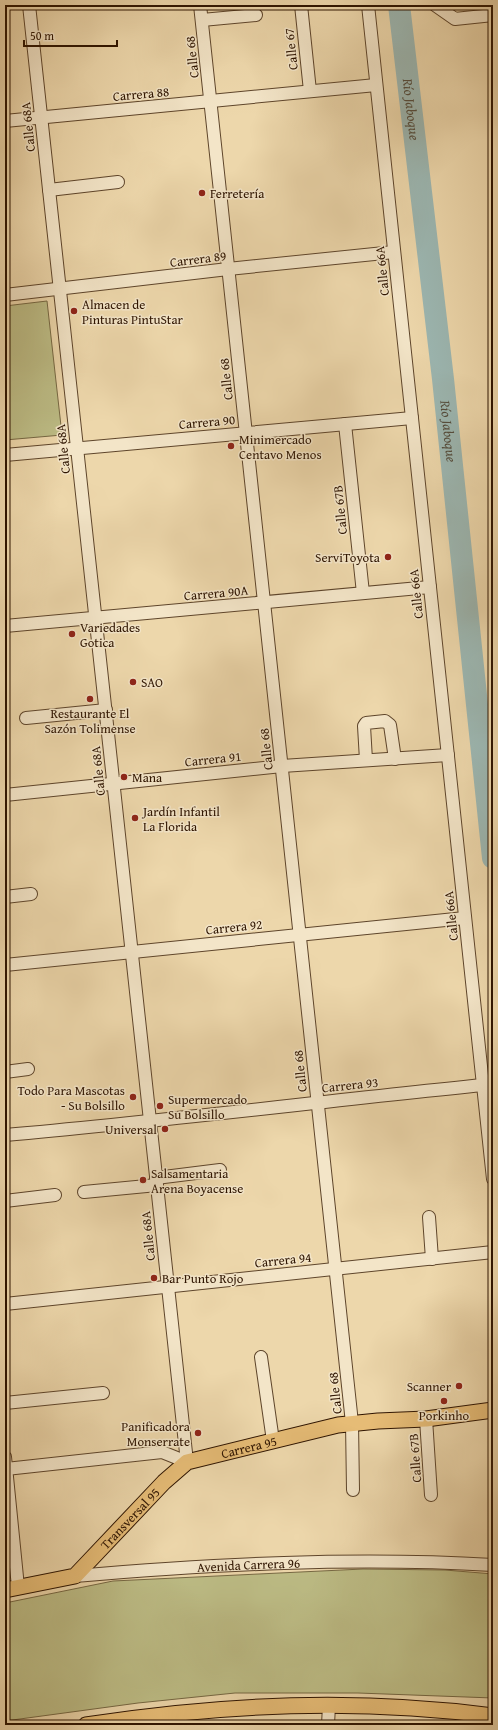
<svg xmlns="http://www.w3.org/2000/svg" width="498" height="1730" font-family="'Gentium Book Plus',serif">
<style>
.green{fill:#bdbd86;stroke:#766843}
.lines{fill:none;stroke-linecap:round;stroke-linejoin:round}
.river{stroke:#9cb7b2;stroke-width:22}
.minor-casing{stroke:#5e452b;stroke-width:14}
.major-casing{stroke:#2e1400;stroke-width:17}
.minor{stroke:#f3e5c8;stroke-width:12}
.major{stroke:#e6bc76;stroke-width:15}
.poi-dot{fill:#8f2418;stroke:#f3e5c8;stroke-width:1.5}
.labels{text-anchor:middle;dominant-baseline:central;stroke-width:3;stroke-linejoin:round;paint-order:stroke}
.street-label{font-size:13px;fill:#2e1400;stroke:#f3e5c8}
.poi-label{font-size:13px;fill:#2e1400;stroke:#f3e5c8;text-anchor:start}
.water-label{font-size:14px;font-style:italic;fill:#544d3e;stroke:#f3e5c8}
</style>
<rect width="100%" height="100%" fill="#edd7ab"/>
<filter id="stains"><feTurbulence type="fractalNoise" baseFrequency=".005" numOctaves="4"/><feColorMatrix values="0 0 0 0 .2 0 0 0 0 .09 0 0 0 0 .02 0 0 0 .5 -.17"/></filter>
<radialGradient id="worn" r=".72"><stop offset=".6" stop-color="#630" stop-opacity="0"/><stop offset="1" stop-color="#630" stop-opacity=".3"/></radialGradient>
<path class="green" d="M47,301L62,435L5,440V306Z
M363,1569L445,1570L493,1574V1698L358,1693H235L138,1703L5,1721V1603L113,1581Z"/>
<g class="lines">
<path class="river" id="s1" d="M399,5L443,379L493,858"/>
<g class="minor-casing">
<g id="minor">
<path d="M200,5L352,1423L353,1490"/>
<path d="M301,5L310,91"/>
<path d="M368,5L493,1179"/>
<path d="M435,5L455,19L493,15"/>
<path d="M202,20L256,15"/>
<path d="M5,121L376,85"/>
<path d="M49,190L118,182"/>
<path d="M5,295L228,269L394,252"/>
<path d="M345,424L363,593"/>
<path d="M5,455L412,418"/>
<path d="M5,626L430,587"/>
<path d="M26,718L106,710"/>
<path d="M366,760L364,726L366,723L385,721L390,725L395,759"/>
<path d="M5,795L282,766L448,755"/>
<path d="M5,897L31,894"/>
<path d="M5,965L465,918"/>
<path d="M5,1072L28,1069"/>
<path d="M5,1135C165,1121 324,1101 483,1085"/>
<path d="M156,1178L220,1170"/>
<path d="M84,1192L157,1185"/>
<path d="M5,1201L55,1195"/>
<path d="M429,1217L432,1259"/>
<path d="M5,1304L493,1252"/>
<path d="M261,1357L273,1441"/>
<path d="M5,1403L103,1393"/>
<path d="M426,1419L431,1495"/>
<path d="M5,1457L18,1587"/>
<path d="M6,1469L162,1452L187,1462L29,5"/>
<path id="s2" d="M75,1576C214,1564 354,1557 493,1565"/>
<path d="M328,1725L329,1705"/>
</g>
</g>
<g class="major-casing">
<g id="major">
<path id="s3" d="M5,1590L75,1576L164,1482L187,1462L338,1425L378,1421L426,1419L493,1410"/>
<path d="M86,1725C220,1704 358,1698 493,1716"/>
</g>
</g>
<use href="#minor" class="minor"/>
<use href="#major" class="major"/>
</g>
<g class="poi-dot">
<circle cx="202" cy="193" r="4"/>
<circle cx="74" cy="311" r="4"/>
<circle cx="231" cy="446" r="4"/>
<circle cx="388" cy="557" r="4"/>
<circle cx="72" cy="634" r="4"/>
<circle cx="133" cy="682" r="4"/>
<circle cx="90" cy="699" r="4"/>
<circle cx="124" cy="777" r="4"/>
<circle cx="135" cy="818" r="4"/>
<circle cx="133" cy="1097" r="4"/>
<circle cx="160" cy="1106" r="4"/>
<circle cx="165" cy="1129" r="4"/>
<circle cx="143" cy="1180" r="4"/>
<circle cx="154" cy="1278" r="4"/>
<circle cx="459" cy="1386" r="4"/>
<circle cx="444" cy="1401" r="4"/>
<circle cx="198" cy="1433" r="4"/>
</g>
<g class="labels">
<g class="street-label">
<text transform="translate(291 49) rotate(-96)">Calle 67</text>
<text transform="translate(192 57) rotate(-96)">Calle 68</text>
<text transform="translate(141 94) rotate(-5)">Carrera 88</text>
<text transform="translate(28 127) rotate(-96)">Calle 68A</text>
<text transform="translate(198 259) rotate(-7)">Carrera 89</text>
<text transform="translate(382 271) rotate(-96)">Calle 66A</text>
<text transform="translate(226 379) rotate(-96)">Calle 68</text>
<text transform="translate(207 422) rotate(-5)">Carrera 90</text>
<text transform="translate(63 449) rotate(-96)">Calle 68A</text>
<text transform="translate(340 510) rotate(-96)">Calle 67B</text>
<text transform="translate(216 593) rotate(-5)">Carrera 90A</text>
<text transform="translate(416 594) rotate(-96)">Calle 66A</text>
<text transform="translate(266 749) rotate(-96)">Calle 68</text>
<text transform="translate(213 759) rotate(-6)">Carrera 91</text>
<text transform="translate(98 771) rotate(-96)">Calle 68A</text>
<text transform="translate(451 916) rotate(-96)">Calle 66A</text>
<text transform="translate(234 927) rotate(-6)">Carrera 92</text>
<text transform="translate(300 1071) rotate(-96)">Calle 68</text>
<text transform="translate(350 1085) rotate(-6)">Carrera 93</text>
<text transform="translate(148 1236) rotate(-96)">Calle 68A</text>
<text transform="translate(283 1260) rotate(-6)">Carrera 94</text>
<text transform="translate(335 1393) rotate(-96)">Calle 68</text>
<text stroke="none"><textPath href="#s3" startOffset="295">Carrera 95</textPath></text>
<text transform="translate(415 1458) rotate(-94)">Calle 67B</text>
<text stroke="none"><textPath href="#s3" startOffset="151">Transversal 95</textPath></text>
<text stroke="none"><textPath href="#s2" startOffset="174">Avenida Carrera 96</textPath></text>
</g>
<g class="poi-label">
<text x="210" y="193">Ferretería</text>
<text x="82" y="304">Almacen de<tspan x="82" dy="15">Pinturas PintuStar</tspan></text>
<text x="239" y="439">Minimercado<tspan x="239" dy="15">Centavo Menos</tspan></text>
<text x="380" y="557" text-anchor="end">ServiToyota</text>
<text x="80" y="627">Variedades<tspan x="80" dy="15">Gotica</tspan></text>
<text x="141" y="682">SAO</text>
<text x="90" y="713" text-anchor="middle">Restaurante El<tspan x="90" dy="15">Sazón Tolimense</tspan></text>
<text x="132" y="777">Mana</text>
<text x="143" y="811">Jardín Infantil<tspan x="143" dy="15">La Florida</tspan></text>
<text x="125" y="1090" text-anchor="end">Todo Para Mascotas<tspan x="125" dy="15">- Su Bolsillo</tspan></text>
<text x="168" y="1099">Supermercado<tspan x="168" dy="15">Su Bolsillo</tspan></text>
<text x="157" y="1129" text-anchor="end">Universal</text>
<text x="151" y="1173">Salsamentaria<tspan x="151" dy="15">Arena Boyacense</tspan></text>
<text x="162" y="1278">Bar Punto Rojo</text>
<text x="451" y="1386" text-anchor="end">Scanner</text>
<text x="444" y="1415" text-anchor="middle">Porkinho</text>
<text x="190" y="1426" text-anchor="end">Panificadora<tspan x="190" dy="15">Monserrate</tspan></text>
</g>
<g class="water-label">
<text stroke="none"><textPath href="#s1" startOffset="105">Río Jaboque</textPath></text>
<text stroke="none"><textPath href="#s1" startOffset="429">Río Jaboque</textPath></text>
</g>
</g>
<rect width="498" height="1730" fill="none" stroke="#edd7ab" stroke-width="20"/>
<rect x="6" y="6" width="486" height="1718" fill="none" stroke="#2e1400" stroke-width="2"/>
<rect x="10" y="10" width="478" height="1710" fill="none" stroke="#2e1400"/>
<path d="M24 40v6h93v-6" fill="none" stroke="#2e1400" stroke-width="2"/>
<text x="30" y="40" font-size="12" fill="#2e1400" stroke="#f3e5c8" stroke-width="3" paint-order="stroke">50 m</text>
<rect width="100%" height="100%" filter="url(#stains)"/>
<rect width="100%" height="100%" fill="url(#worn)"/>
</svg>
